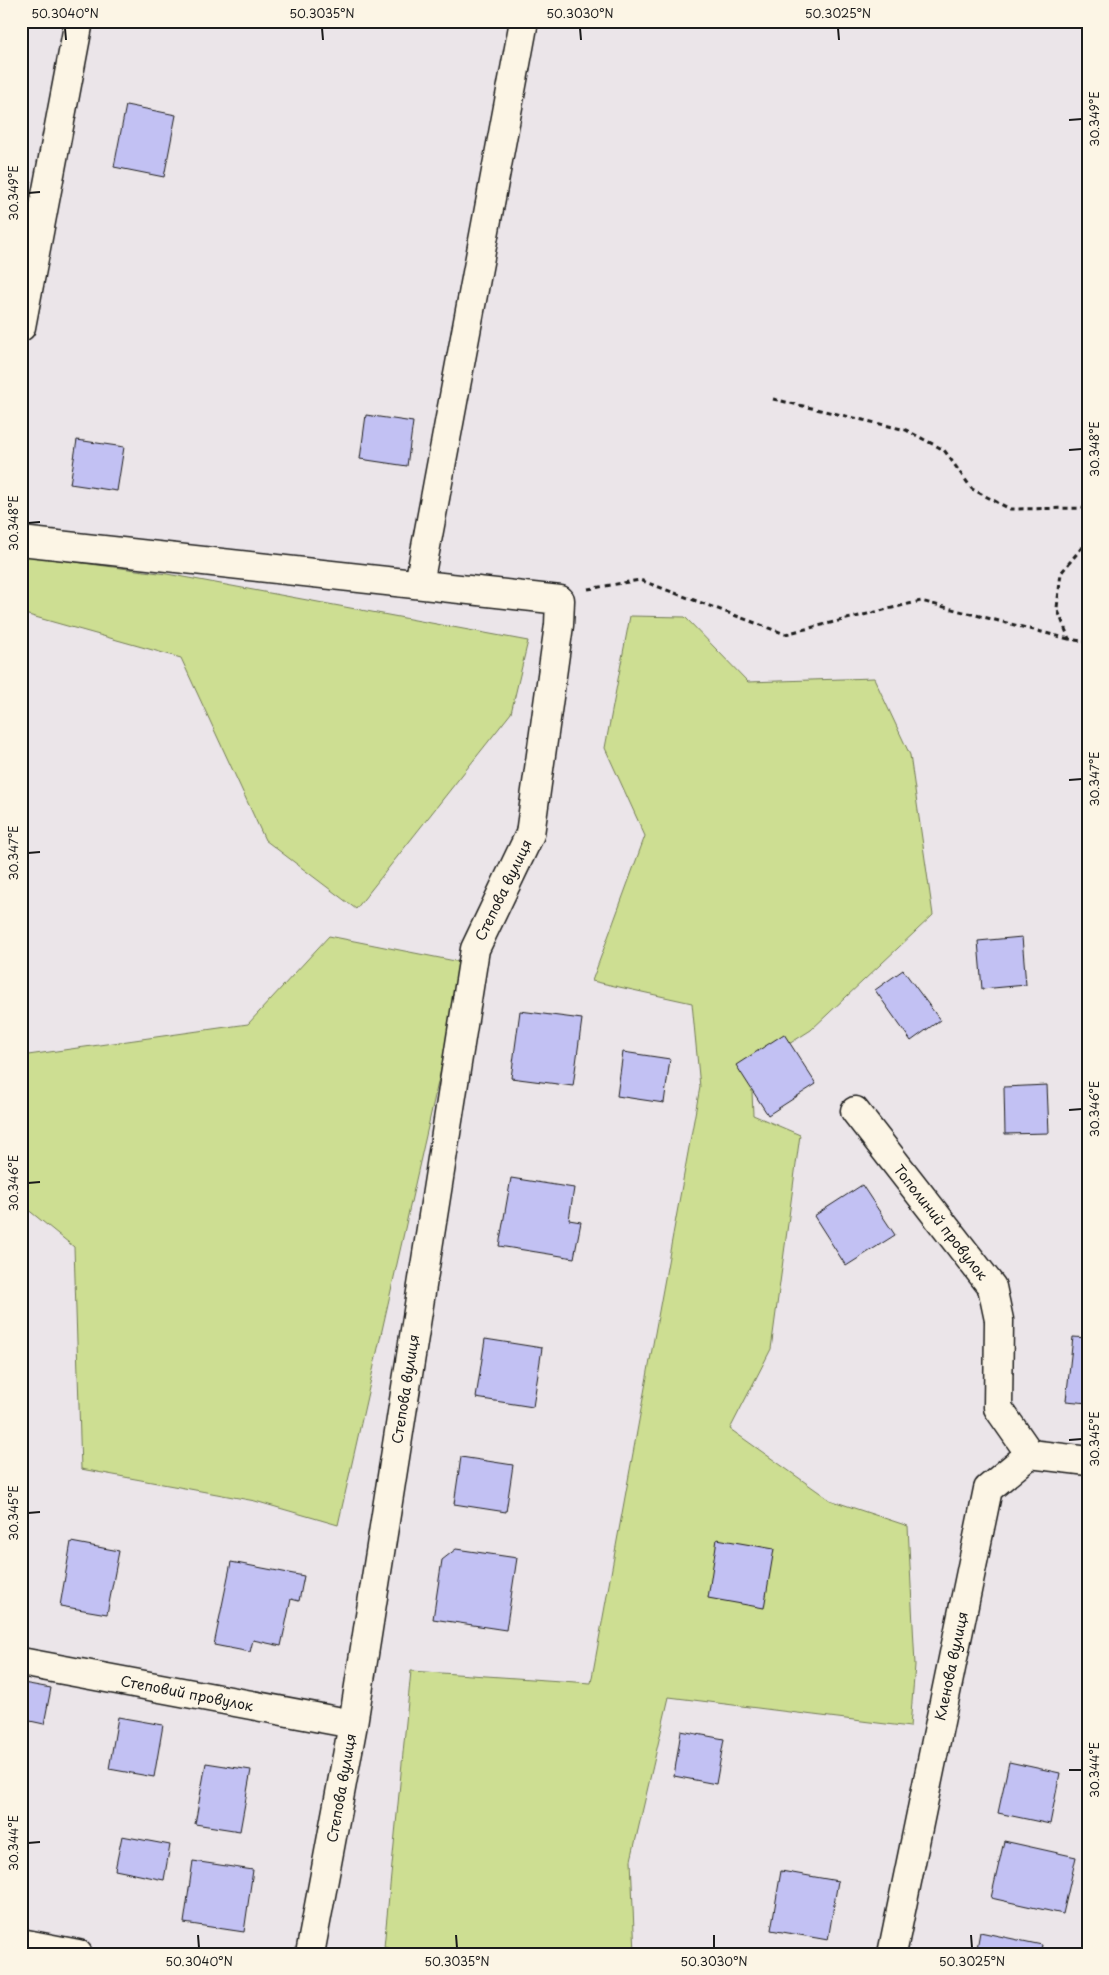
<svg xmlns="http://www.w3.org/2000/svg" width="1109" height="1975" font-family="'Playpen Sans',sans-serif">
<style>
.green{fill:#cdde92;stroke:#747d57}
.building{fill:#c2c1f3;stroke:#1c1c1c}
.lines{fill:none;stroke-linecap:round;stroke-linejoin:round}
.minor-casing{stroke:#1c1c1c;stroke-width:31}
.path{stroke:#1c1c1c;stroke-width:3;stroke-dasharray:5 4;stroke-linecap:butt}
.minor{stroke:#fcf5e5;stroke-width:28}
.ticks{fill:none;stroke:#1c1c1c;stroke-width:2}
.labels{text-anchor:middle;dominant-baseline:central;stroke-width:4.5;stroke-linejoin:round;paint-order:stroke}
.street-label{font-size:14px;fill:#1c1c1c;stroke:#fcf5e5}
.neatline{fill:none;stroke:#1c1c1c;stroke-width:2}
.ticks-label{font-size:12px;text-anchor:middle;fill:#1c1c1c}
</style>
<rect width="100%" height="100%" fill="#ebe5e9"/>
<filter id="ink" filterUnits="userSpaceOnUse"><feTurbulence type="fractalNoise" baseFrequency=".02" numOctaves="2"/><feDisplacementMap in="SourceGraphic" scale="10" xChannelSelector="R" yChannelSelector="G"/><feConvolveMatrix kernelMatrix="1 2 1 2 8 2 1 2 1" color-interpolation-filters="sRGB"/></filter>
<g filter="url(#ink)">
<path class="green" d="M21,555L167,574L528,641L511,713L356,909L265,840L181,658L21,613Z
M630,616L685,617L748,682L874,678L910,755L933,915L811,1030L751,1068L753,1115L800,1135L771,1349L730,1429L830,1500L908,1526L915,1665L910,1727L669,1697L631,1860L635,1954H409L384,1947L411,1671L591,1683L700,1087L692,1003L592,981L645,836L605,748Z
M329,936L465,963L338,1525L255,1501L81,1469L74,1247L21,1204V1056L248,1024Z"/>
<path class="building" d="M126,105L176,115L164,177L114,167Z
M366,415L413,422L407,466L360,459Z
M77,440L124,447L117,491L70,484Z
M1022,937L1026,985L982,989L978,941Z
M903,970L940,1020L911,1041L875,990Z
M520,1011L582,1019L573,1086L511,1078Z
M784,1034L816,1084L768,1115L736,1065Z
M623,1052L670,1059L664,1103L617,1096Z
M1047,1085L1049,1133L1005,1134L1004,1087Z
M511,1178L574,1188L569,1220L581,1222L574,1258L499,1246Z
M862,1185L895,1235L846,1266L814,1216Z
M1073,1337L1088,1338V1403L1066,1401Z
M485,1339L542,1348L533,1407L476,1398Z
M461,1457L513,1465L506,1512L454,1504Z
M717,1539L774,1549L764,1608L708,1598Z
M71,1542L119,1551L107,1614L60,1606Z
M456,1549L517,1558L506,1630L433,1619L442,1560Z
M231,1562L304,1576L299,1601L291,1599L281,1646L253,1640L250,1652L214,1645Z
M23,1683L51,1688L44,1724L21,1719Z
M118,1717L163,1725L154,1777L109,1769Z
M681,1731L724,1739L716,1784L674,1776Z
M1009,1762L1060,1773L1050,1824L998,1813Z
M206,1763L251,1770L240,1831L195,1824Z
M122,1836L170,1845L164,1880L115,1870Z
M1004,1841L1076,1857L1063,1914L991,1898Z
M193,1861L253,1870L244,1932L184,1923Z
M781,1871L838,1881L828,1940L771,1930Z
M980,1932L1042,1945L1040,1954H976Z"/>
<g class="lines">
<g class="minor-casing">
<path id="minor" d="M21,327L79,21
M21,541L560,600L559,625L530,834L475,949L353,1724L310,1954
M419,584L524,21
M855,1111L992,1287L999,1320L998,1408L1030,1454
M21,1662L353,1724
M21,1943L78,1954
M892,1954L988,1489L1030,1454L1088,1461"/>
</g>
<path class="path" d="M773,399L906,430L944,450L972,489L1010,509L1088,508
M1088,540L1061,573L1057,608L1069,639L1088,642
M588,589L640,580L785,634L921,601L1069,639"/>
<use href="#minor" class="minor"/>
</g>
</g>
<path class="ticks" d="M65,28L66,40M322,28L323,40M580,28L581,40M838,28L839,40M1069,120L1082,119M28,193L40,192M1069,450L1082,449M28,523L40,522M1069,780L1082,779M28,853L40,852M1069,1110L1082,1109M28,1183L40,1182M1069,1440L1082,1439M28,1513L40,1512M1069,1770H1082M28,1843L40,1842M198,1935L199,1948M456,1935L457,1948M714,1935V1948M971,1935L972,1948"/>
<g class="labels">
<g class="street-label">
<text transform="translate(503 890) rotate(-64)">Степова вулиця</text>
<text transform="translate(941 1222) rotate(52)">Тополиний провулок</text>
<text transform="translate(405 1389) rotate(-81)">Степова вулиця</text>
<text transform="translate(951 1666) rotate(-78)">Кленова вулиця</text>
<text transform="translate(187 1693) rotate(11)">Степовий провулок</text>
<text transform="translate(341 1788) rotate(-80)">Степова вулиця</text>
</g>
</g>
<rect width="1109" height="1975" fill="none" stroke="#fcf5e5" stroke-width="55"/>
<rect x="28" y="28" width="1054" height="1920" class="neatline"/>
<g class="ticks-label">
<text x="65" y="18">50.3040°N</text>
<text x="322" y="18">50.3035°N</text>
<text x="580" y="18">50.3030°N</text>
<text x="838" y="18">50.3025°N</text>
<text transform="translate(1095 119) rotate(-90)" y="4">30.349°E</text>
<text transform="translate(14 193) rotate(-90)" y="4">30.349°E</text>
<text transform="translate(1095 449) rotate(-90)" y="4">30.348°E</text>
<text transform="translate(14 523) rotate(-90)" y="4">30.348°E</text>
<text transform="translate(1095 779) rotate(-90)" y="4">30.347°E</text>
<text transform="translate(14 853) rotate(-90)" y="4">30.347°E</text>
<text transform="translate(1095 1109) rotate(-90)" y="4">30.346°E</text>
<text transform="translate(14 1183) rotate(-90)" y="4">30.346°E</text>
<text transform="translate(1095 1439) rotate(-90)" y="4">30.345°E</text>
<text transform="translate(14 1513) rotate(-90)" y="4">30.345°E</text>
<text transform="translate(1095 1770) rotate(-90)" y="4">30.344°E</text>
<text transform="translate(14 1843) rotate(-90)" y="4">30.344°E</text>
<text x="199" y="1966">50.3040°N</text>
<text x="457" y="1966">50.3035°N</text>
<text x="714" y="1966">50.3030°N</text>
<text x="972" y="1966">50.3025°N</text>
</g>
</svg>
